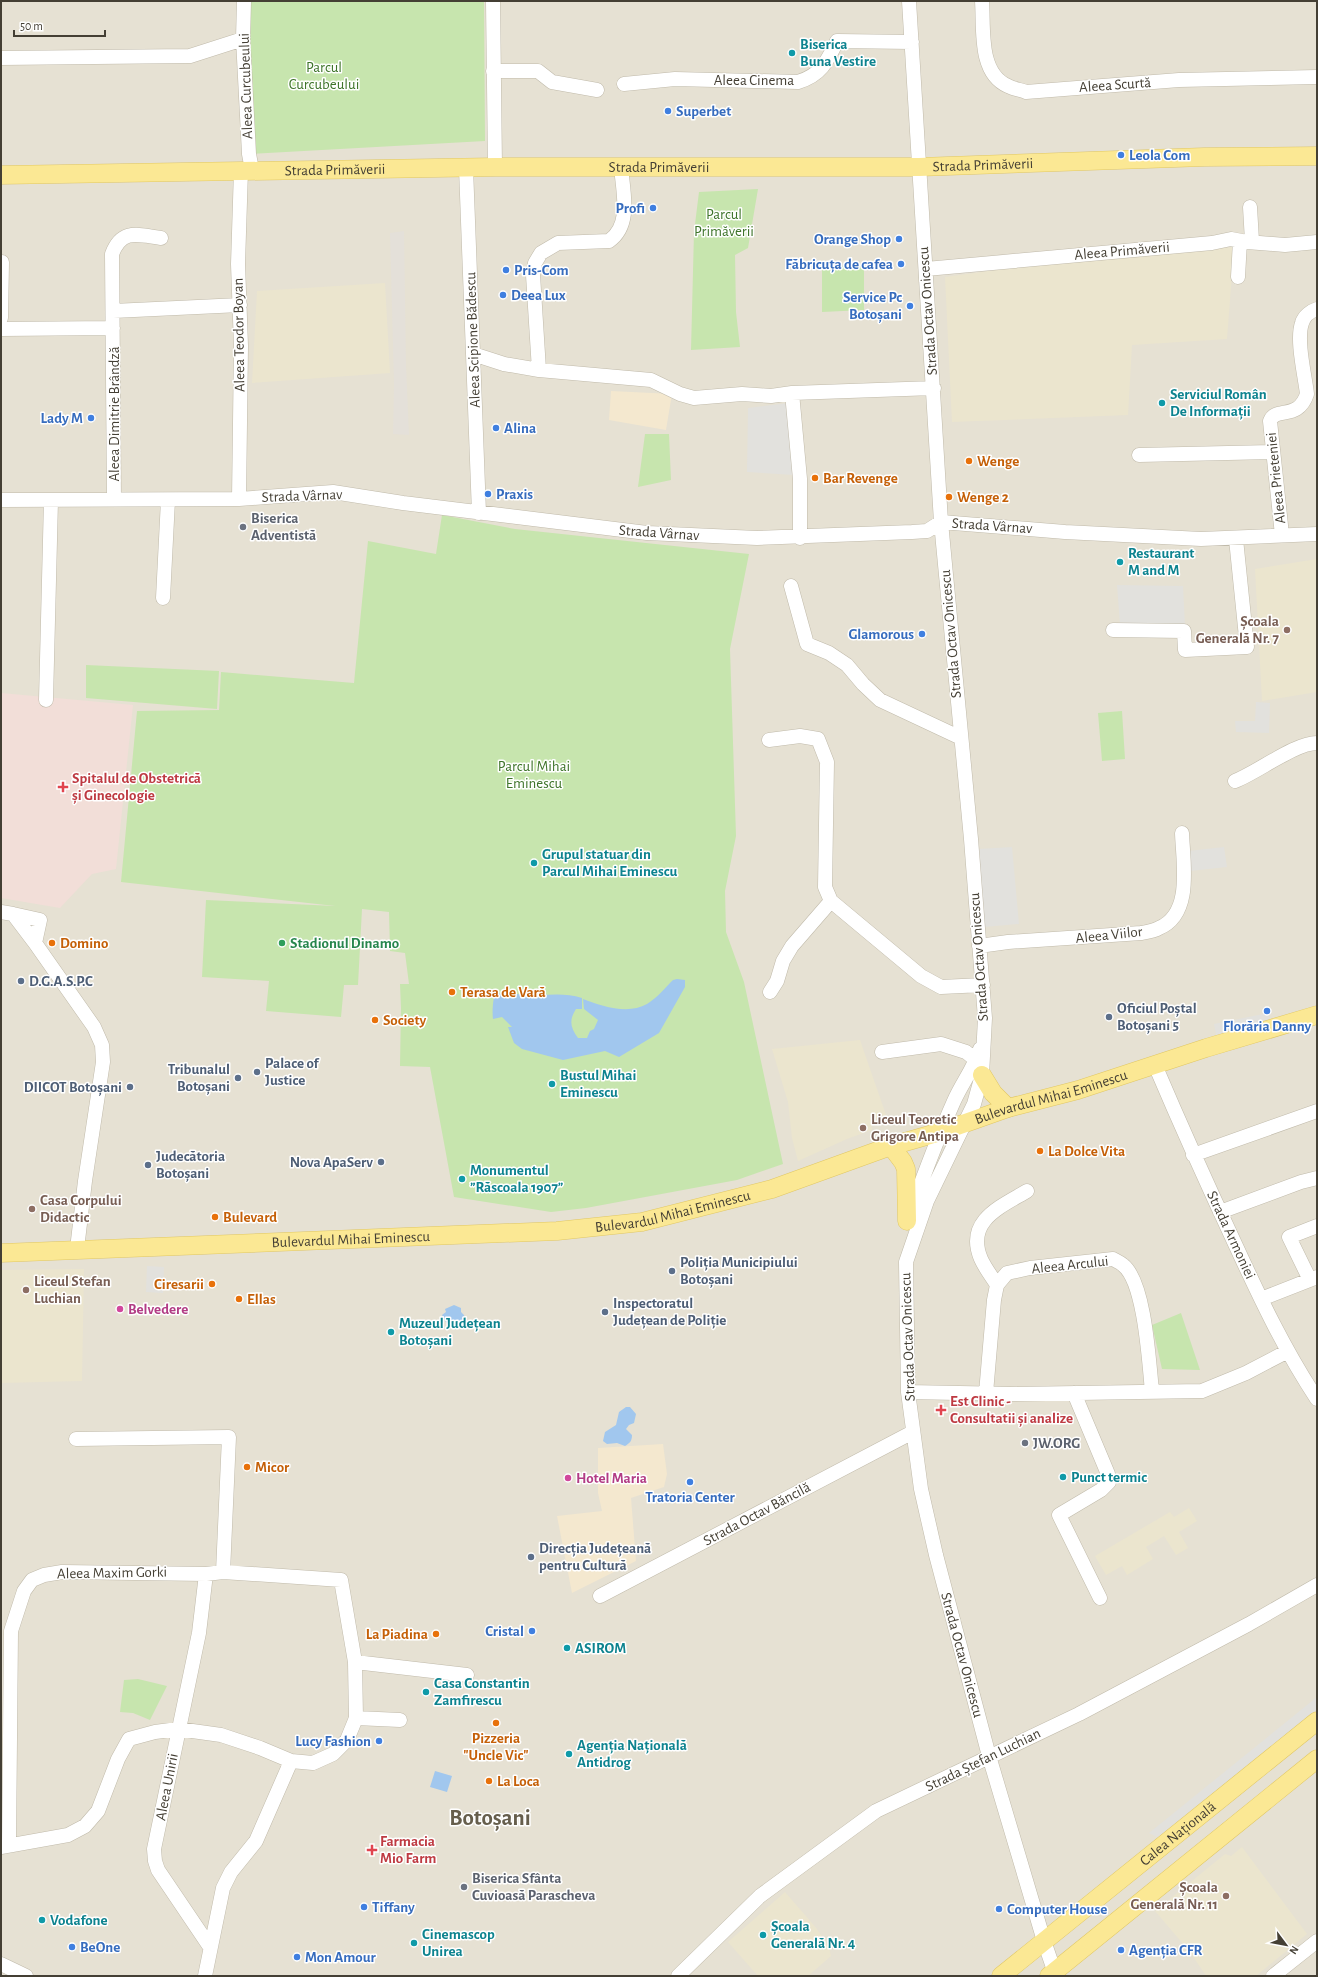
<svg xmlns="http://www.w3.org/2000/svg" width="1318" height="1977" font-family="'Alegreya Sans',sans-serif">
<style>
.residential{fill:#e6e1d3}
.commercial{fill:#f4e8cf}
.industrial{fill:#e4e0d9}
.education{fill:#ebe5ce}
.medical{fill:#f2ded8}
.green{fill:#c7e5ae}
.parking{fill:#e2e1dd}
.water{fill:#a1c7ee}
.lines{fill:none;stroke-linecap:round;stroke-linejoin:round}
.minor-casing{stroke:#c0baaa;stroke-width:15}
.major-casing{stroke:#e0c764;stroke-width:19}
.minor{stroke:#fff;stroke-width:14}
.major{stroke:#fbe894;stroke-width:18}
.culture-dot{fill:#0f9aa8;stroke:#fff;stroke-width:1.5}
.shop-dot{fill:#3f7fe0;stroke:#fff;stroke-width:1.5}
.food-dot{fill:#e8710a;stroke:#fff;stroke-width:1.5}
.worship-dot{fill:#6b7280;stroke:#fff;stroke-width:1.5}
.education-dot{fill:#8d6e63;stroke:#fff;stroke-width:1.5}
.health-dot{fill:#e0444e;stroke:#fff;stroke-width:1.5}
.leisure-dot{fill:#2e9e5b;stroke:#fff;stroke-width:1.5}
.service-dot{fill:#5c6f8a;stroke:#fff;stroke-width:1.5}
.hotel-dot{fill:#d1479c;stroke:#fff;stroke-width:1.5}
.labels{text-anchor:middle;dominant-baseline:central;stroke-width:3;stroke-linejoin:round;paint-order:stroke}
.culture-label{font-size:15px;font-weight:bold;fill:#0d838f;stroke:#fff;text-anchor:start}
.park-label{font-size:15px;fill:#3e742a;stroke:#fff}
.street-label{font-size:15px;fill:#443f34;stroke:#fff}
.shop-label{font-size:15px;font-weight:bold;fill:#366cbe;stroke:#fff;text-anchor:start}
.food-label{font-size:15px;font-weight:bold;fill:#c56008;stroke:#fff;text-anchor:start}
.worship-label{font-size:15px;font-weight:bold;fill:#5b616d;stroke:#fff;text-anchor:start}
.education-label{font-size:15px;font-weight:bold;fill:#785e54;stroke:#fff;text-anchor:start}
.health-label{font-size:15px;font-weight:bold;fill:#be3a42;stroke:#fff;text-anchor:start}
.leisure-label{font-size:15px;font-weight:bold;fill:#27864d;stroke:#fff;text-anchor:start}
.service-label{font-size:15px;font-weight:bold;fill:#4e5e75;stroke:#fff;text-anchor:start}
.hotel-label{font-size:15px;font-weight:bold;fill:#b23c85;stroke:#fff;text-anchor:start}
.town-label{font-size:23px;font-weight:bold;fill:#665e4c;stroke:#fff}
</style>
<rect width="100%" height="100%" fill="#f2efe4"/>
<path class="residential" d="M1,1H1317V1976H1Z"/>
<path class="commercial" d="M611,391L672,394L666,430L609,420Z
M663,1444L667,1474L664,1487L631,1498L636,1561L572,1593L557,1516L602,1511L598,1493V1448Z"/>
<path class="industrial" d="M404,231L406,365L409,435L393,434L394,384L390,233Z"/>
<path class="education" d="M1234,247L1227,339L1132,345L1128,415L952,422L945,277L1032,265Z
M385,283L390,373L252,383L257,291Z
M1317,559V692L1262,701L1255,569Z
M860,1040L886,1115L871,1120L872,1130L847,1139L798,1161L792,1138L788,1102L772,1049Z
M84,1269L82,1381L1,1383V1270Z
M1189,1508L1197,1521L1179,1532L1188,1548L1176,1555L1164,1536L1146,1547L1153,1559L1127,1575L1122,1566L1106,1575L1095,1556L1170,1512L1174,1517Z
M1242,1847L1307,1934L1256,1976H1206L1190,1952L1155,1911L1225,1854L1231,1856Z
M785,1892L817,1929L829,1947L831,1956L808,1976H758L728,1942Z"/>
<path class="medical" d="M1,693L133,705L116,869L92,874L60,908L1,898Z"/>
<path class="green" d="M248,1H484L485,141L249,154Z
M758,189L748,248L735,255L736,312L740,347L691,350L694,232L699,192Z
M822,266H864V310L822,312Z
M645,434H669L671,480L638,487Z
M442,515L515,529L749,554L730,649L736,836L725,891L726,932L744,982L783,1164L737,1180L586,1208L551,1212L454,1197L430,1067L400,1066L401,1008L400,984H409L405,953L390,951L389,912L362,909L358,985H344L341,1017L266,1011L269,981L202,977L206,900L335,906L121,882L137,711L219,710L221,672L354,683L368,541L436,554Z
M86,665L219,671L217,709L86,698Z
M1122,711L1125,759L1102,761L1098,713Z
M1181,1313L1200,1370L1162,1369L1152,1325Z
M138,1679L167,1686L150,1720L133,1713L120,1712L124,1680Z"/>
<path class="parking" d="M789,403L794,475L747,472L748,408Z
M1117,585L1183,586L1185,626L1120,625Z
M1256,702L1270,703L1269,733L1236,732L1235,721H1255Z
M1012,847L1019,924L984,927L977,849Z
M1224,847L1227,867L1190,871L1188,851Z
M1268,1013L1271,1027L1217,1039L1214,1024Z
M147,1266L164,1267L163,1293L146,1292Z
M1317,1697V1709L1161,1839L1149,1833Z"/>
<path class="water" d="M677,979L685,980V987L659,1033L619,1057L605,1051L563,1060L522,1049L514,1043L508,1027H512L502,1017L493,1019C492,1013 493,999 495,993C509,994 523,994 537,995C552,995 567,993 582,998V1009H576C569,1020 570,1027 578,1038H587L590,1031L594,1029L598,1020L584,1009L583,999C601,1006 628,1015 647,1004C657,998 665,988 673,980Z
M454,1305L461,1308V1312L464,1315L465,1319L454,1327L451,1324H447L442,1315L446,1312L445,1309Z
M626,1407H630L636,1414L634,1423L629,1425L626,1429L632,1435C632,1441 630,1443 625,1446L617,1443L607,1444L603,1441L605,1432L616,1425L619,1412Z
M435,1771L452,1776L447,1792L430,1787Z"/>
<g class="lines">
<g class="minor-casing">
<path id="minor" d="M244,1L243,39L249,154L252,170
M493,1L495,167
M909,1L941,522L971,839L985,1018L982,1075L974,1104L927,1201L906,1262L908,1392L921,1489L936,1555L989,1756L1044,1941L1056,1976
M982,1C984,28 978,73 1008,86C1014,89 1021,90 1026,92L1179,80L1317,77
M1,58L190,56L243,39
M493,71H538L552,82L597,90
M624,84L675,79L798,82C821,75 827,62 837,41L912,42
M466,168L479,513
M1250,207L1252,241
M926,269L1212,243L1231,239L1247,242L1285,245L1317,242
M1238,277L1240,241
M113,311L240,305
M1,318L2,262
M1,329L113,328
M473,354L504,364L539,370L651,380L680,394L694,398L742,394L771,396L792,393L934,388
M539,370L533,275L535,263L541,253L558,243L609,241C632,225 623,192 621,167
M792,393L800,479V538
M1139,455L1273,452
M239,499L241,346L238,264L241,170
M1,500L239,499L333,492L403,503L647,533L757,538L912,532L927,531L941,522L1065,532L1201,539L1317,534
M114,500L112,254C122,228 138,235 161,238
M1282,535L1270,421C1276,406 1298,421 1307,394C1305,376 1296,340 1302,323C1304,316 1311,311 1317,309
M791,586L807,644L829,653L847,665L863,684L880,700L961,738
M163,598L168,500
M1113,630L1184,631L1185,650L1247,647L1236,539
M46,700L51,500
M769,740L800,736L818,739L827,762L825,887L831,901L921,976L941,987L983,985
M1235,781C1258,772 1295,743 1317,743
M1,912L13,914L35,943L94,1027L102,1045L103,1062L85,1181L77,1249
M13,914L40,920L35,943
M979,946L1008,942L1141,933C1147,932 1154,931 1159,928C1193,914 1183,863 1182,833
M770,992L777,981L783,961L792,946L831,901
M882,1052L941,1044L966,1052L976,1060
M1155,1065C1181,1126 1208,1186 1236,1246C1260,1298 1285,1351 1317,1399
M1193,1155L1317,1111
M1220,1212L1301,1182L1317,1178
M909,1216C923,1177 937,1139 954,1101C962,1083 974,1068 980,1049
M1310,1280L1289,1237L1317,1226
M997,1285C992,1277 985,1268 981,1259C965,1221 1000,1207 1027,1191
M1261,1299L1317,1277
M908,1392L1010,1394L1202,1391L1246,1373L1288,1351
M986,1393L994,1300L997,1285L1007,1273L1030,1268L1113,1259C1116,1261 1120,1262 1123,1265C1145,1282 1149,1363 1152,1391
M1074,1393L1108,1474L1109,1482L1101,1490L1059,1515L1100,1598
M76,1439L229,1437L223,1572
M206,1574L199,1633L154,1849L155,1861L158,1870L210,1947
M600,1596L913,1432
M355,1662L467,1675
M9,1845L11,1631L24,1591L32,1580L44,1575L62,1572L206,1574L223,1572L341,1580L355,1662L356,1718
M1,1847L68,1835L85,1826L98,1811L118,1759L129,1739L155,1732L178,1729L221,1735L260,1748L291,1761L313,1763L333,1754L347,1740L356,1718L400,1720
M1,1964L26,1976
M205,1976L223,1888L231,1872L256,1841L291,1761
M678,1976L760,1896L876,1811L1079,1714L1249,1624L1317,1585
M1273,1976L1317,1941"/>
</g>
<g class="major-casing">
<g id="major">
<path id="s1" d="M1,175L495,167H919L1204,157L1317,156"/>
<path d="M982,1075L993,1093L1008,1108"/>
<path d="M891,1146L903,1162L906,1169L907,1221"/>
<path id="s2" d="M1,1253L557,1231L642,1222L772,1189L891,1146L940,1132L1008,1108L1078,1090L1206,1048L1317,1015"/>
<path id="s3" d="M1001,1976L1317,1721"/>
<path d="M1049,1976L1317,1759"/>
</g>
</g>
<use href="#minor" class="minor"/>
<use href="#major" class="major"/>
</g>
<g class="culture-dot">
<circle cx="792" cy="53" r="4"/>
<circle cx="1162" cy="403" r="4"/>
<circle cx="1120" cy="562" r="4"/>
<circle cx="534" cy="863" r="4"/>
<circle cx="552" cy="1084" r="4"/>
<circle cx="462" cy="1179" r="4"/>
<circle cx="391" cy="1332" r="4"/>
<circle cx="1063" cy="1477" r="4"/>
<circle cx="567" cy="1648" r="4"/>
<circle cx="426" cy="1692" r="4"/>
<circle cx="569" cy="1754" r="4"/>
<circle cx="42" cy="1920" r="4"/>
<circle cx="763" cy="1935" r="4"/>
<circle cx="414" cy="1943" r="4"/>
</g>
<g class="shop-dot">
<circle cx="668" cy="111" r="4"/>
<circle cx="1121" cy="155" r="4"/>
<circle cx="653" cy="208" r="4"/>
<circle cx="899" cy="239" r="4"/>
<circle cx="901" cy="264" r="4"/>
<circle cx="506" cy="270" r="4"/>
<circle cx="503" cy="295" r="4"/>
<circle cx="910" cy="306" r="4"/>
<circle cx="91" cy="418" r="4"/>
<circle cx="496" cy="428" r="4"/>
<circle cx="488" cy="494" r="4"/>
<circle cx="922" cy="634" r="4"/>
<circle cx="1267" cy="1011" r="4"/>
<circle cx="690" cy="1482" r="4"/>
<circle cx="532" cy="1631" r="4"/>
<circle cx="379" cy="1741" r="4"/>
<circle cx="364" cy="1907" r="4"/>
<circle cx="999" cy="1909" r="4"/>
<circle cx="72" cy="1947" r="4"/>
<circle cx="1121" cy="1950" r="4"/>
<circle cx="297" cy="1957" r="4"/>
</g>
<g class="food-dot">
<circle cx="969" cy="461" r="4"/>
<circle cx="815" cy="478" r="4"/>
<circle cx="949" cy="497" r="4"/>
<circle cx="52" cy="943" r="4"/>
<circle cx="452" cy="992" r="4"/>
<circle cx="375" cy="1020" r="4"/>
<circle cx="1040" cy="1151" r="4"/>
<circle cx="215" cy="1217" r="4"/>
<circle cx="212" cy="1284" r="4"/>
<circle cx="239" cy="1299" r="4"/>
<circle cx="247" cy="1467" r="4"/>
<circle cx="436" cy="1634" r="4"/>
<circle cx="496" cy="1723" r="4"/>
<circle cx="489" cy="1781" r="4"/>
</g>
<g class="worship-dot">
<circle cx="243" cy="527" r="4"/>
<circle cx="1025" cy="1443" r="4"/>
<circle cx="464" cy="1887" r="4"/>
</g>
<g class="education-dot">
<circle cx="1287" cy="630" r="4"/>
<circle cx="863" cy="1128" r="4"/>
<circle cx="32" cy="1209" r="4"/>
<circle cx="26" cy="1290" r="4"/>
<circle cx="1226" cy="1896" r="4"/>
</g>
<g class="health-dot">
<path d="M61 781h4v4h4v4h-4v4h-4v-4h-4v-4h4z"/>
<path d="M939 1404h4v4h4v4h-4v4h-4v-4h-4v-4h4z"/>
<path d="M370 1844h4v4h4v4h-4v4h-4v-4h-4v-4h4z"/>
</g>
<circle class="leisure-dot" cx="282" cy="943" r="4"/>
<g class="service-dot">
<circle cx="21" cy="981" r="4"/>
<circle cx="1109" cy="1017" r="4"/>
<circle cx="257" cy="1072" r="4"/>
<circle cx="238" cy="1078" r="4"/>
<circle cx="130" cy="1087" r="4"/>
<circle cx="381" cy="1162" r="4"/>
<circle cx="148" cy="1165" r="4"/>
<circle cx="672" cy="1271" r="4"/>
<circle cx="605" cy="1312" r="4"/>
<circle cx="531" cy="1557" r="4"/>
</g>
<g class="hotel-dot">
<circle cx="120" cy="1309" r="4"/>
<circle cx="568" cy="1478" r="4"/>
</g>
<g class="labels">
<g class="culture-label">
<text x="800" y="44">Biserica<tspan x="800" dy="17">Buna Vestire</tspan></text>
<text x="1170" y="394">Serviciul Român<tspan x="1170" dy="17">De Informații</tspan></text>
<text x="1128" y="553">Restaurant<tspan x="1128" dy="17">M and M</tspan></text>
<text x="542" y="854">Grupul statuar din<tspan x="542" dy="17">Parcul Mihai Eminescu</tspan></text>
<text x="560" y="1075">Bustul Mihai<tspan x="560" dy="17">Eminescu</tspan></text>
<text x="470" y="1170">Monumentul<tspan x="470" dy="17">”Răscoala 1907”</tspan></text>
<text x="399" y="1323">Muzeul Județean<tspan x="399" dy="17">Botoșani</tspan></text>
<text x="1071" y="1477">Punct termic</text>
<text x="575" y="1648">ASIROM</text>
<text x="434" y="1683">Casa Constantin<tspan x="434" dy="17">Zamfirescu</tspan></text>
<text x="577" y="1745">Agenția Națională<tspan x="577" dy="17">Antidrog</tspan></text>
<text x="50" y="1920">Vodafone</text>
<text x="771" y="1926">Școala<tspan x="771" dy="17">Generală Nr. 4</tspan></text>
<text x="422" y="1934">Cinemascop<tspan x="422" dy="17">Unirea</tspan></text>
</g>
<g class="park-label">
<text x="324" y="67">Parcul<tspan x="324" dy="17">Curcubeului</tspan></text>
<text x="724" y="214">Parcul<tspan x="724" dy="17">Primăverii</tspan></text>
<text x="534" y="766">Parcul Mihai<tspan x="534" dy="17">Eminescu</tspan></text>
</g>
<g class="street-label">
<text x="754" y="80">Aleea Cinema</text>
<text transform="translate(1115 85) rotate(-4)">Aleea Scurtă</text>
<text transform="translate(246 86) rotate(-92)">Aleea Curcubeului</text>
<text stroke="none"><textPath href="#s1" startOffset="982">Strada Primăverii</textPath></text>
<text stroke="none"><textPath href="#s1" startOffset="658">Strada Primăverii</textPath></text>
<text stroke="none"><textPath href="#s1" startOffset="334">Strada Primăverii</textPath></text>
<text transform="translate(1122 251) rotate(-5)">Aleea Primăverii</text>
<text transform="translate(928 311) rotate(-94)">Strada Octav Onicescu</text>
<text transform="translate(239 335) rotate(-91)">Aleea Teodor Boyan</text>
<text transform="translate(473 340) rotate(-92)">Aleea Scipione Bădescu</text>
<text transform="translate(114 414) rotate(-90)">Aleea Dimitrie Brândză</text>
<text transform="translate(1276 478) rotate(-96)">Aleea Prieteniei</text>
<text transform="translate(302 496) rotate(-2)">Strada Vârnav</text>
<text transform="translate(992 526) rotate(4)">Strada Vârnav</text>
<text transform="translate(659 533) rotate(4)">Strada Vârnav</text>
<text transform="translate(951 634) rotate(-95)">Strada Octav Onicescu</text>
<text transform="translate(1109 935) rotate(-6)">Aleea Viilor</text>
<text transform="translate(979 957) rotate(-94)">Strada Octav Onicescu</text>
<text stroke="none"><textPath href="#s2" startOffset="1070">Bulevardul Mihai Eminescu</textPath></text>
<text stroke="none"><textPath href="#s2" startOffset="674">Bulevardul Mihai Eminescu</textPath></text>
<text transform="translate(1231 1235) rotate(65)">Strada Armoniei</text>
<text stroke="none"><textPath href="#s2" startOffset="350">Bulevardul Mihai Eminescu</textPath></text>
<text transform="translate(1070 1265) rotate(-6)">Aleea Arcului</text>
<text transform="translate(908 1337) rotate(-92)">Strada Octav Onicescu</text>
<text transform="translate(757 1514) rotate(-28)">Strada Octav Băncilă</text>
<text transform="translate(112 1573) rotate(-1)">Aleea Maxim Gorki</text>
<text transform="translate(962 1655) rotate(75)">Strada Octav Onicescu</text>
<text transform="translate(983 1760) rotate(-26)">Strada Ștefan Luchian</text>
<text transform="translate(167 1787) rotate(-79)">Aleea Unirii</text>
<text stroke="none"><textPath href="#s3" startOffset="227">Calea Națională</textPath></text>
</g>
<g class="shop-label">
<text x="676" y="111">Superbet</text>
<text x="1129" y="155">Leola Com</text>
<text x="645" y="208" text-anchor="end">Profi</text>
<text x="891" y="239" text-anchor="end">Orange Shop</text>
<text x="893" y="264" text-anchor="end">Făbricuța de cafea</text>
<text x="514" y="270">Pris-Com</text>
<text x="511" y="295">Deea Lux</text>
<text x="902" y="297" text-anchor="end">Service Pc<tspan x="902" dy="17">Botoșani</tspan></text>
<text x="83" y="418" text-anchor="end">Lady M</text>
<text x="504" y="428">Alina</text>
<text x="496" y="494">Praxis</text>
<text x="914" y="634" text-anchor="end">Glamorous</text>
<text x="1267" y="1026" text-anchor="middle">Florăria Danny</text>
<text x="690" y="1497" text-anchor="middle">Tratoria Center</text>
<text x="524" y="1631" text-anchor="end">Cristal</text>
<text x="371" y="1741" text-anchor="end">Lucy Fashion</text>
<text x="372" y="1907">Tiffany</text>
<text x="1007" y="1909">Computer House</text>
<text x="80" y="1947">BeOne</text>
<text x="1129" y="1950">Agenția CFR</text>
<text x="305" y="1957">Mon Amour</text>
</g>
<g class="food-label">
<text x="977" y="461">Wenge</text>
<text x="823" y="478">Bar Revenge</text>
<text x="957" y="497">Wenge 2</text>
<text x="60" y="943">Domino</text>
<text x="460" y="992">Terasa de Vară</text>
<text x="383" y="1020">Society</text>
<text x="1048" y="1151">La Dolce Vita</text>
<text x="223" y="1217">Bulevard</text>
<text x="204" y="1284" text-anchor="end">Ciresarii</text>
<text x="247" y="1299">Ellas</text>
<text x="255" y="1467">Micor</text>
<text x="428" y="1634" text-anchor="end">La Piadina</text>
<text x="496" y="1738" text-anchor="middle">Pizzeria<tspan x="496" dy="17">"Uncle Vic"</tspan></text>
<text x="497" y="1781">La Loca</text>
</g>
<g class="worship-label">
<text x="251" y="518">Biserica<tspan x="251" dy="17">Adventistă</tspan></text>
<text x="1033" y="1443">JW.ORG</text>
<text x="472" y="1878">Biserica Sfânta<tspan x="472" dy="17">Cuvioasă Parascheva</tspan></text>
</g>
<g class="education-label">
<text x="1279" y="621" text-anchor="end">Școala<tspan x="1279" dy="17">Generală Nr. 7</tspan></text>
<text x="871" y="1119">Liceul Teoretic<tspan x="871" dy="17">Grigore Antipa</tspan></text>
<text x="40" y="1200">Casa Corpului<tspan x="40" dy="17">Didactic</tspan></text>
<text x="34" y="1281">Liceul Stefan<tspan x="34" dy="17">Luchian</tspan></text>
<text x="1218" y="1887" text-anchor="end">Școala<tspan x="1218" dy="17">Generală Nr. 11</tspan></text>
</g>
<g class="health-label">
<text x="72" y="778">Spitalul de Obstetrică<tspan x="72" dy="17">și Ginecologie</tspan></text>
<text x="950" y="1401">Est Clinic -<tspan x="950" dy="17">Consultatii și analize</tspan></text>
<text x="380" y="1841">Farmacia<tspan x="380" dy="17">Mio Farm</tspan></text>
</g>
<g class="leisure-label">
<text x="290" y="943">Stadionul Dinamo</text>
</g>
<g class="service-label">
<text x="29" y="981">D.G.A.S.P.C</text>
<text x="1117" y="1008">Oficiul Poștal<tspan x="1117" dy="17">Botoșani 5</tspan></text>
<text x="265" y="1063">Palace of<tspan x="265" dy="17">Justice</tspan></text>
<text x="230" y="1069" text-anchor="end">Tribunalul<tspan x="230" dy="17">Botoșani</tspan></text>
<text x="122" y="1087" text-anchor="end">DIICOT Botoșani</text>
<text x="156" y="1156">Judecătoria<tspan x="156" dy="17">Botoșani</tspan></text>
<text x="373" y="1162" text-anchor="end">Nova ApaServ</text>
<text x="680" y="1262">Poliția Municipiului<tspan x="680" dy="17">Botoșani</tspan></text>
<text x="613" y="1303">Inspectoratul<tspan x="613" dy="17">Județean de Poliție</tspan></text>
<text x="539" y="1548">Direcția Județeană<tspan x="539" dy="17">pentru Cultură</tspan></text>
</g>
<g class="hotel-label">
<text x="128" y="1309">Belvedere</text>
<text x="576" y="1478">Hotel Maria</text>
</g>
<g class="town-label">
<text x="490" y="1818">Botoșani</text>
</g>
</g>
<rect width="1318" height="1977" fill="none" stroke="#443f34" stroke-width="4"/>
<g transform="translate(1286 1945) rotate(122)" stroke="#ffffff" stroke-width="3" paint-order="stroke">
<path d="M0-3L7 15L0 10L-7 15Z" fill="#443f34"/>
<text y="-6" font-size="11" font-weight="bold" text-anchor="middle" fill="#443f34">N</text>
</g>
<path d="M14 30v6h91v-6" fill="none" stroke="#443f34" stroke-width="2"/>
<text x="20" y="30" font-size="12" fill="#443f34" stroke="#ffffff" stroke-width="3" paint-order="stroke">50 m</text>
</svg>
